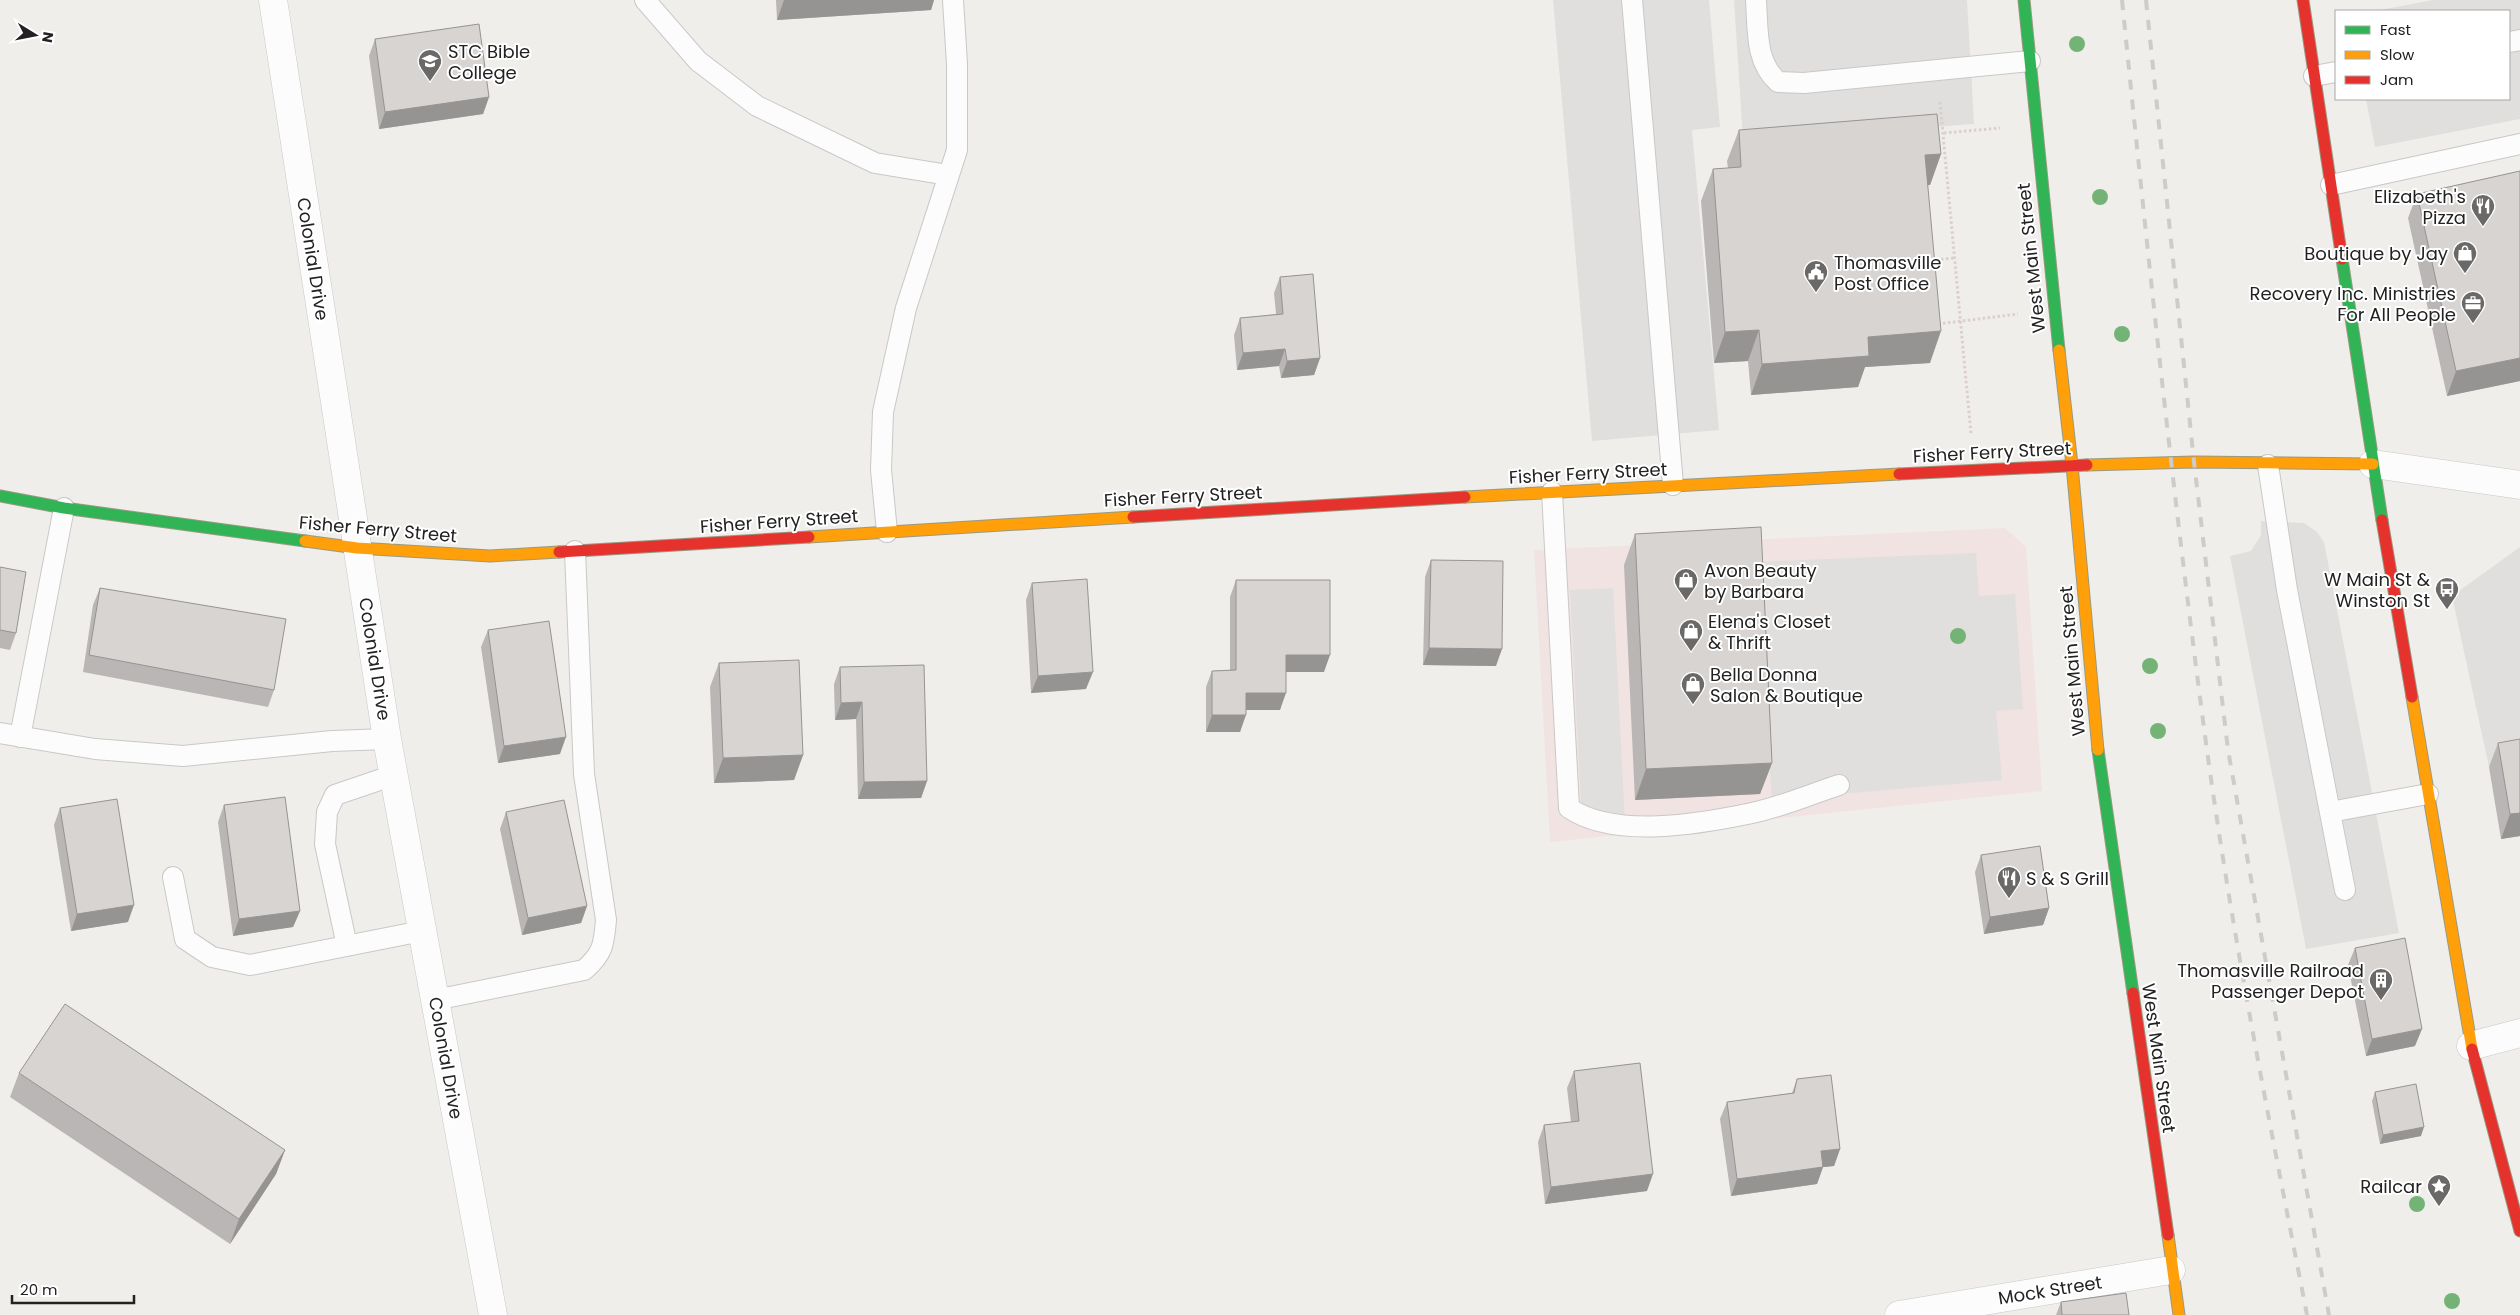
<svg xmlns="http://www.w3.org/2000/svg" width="2520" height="1315" font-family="Poppins,sans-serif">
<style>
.commercial{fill:#f1e3e1}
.parking{fill:#e0dfde}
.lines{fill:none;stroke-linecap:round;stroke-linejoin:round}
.lane-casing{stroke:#c9c8c7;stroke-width:22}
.street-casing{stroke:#c9c8c7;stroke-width:29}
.fast-casing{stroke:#999a82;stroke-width:13}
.slow-casing{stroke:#999a82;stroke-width:13}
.jam-casing{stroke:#999a82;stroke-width:13}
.path{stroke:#dccecd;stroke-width:3;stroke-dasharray:2.5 2.5;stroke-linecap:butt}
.lane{stroke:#fdfcfc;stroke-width:20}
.street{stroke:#fdfcfc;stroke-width:28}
.fast{stroke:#30b455;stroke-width:11}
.slow{stroke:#ff9f0a;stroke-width:11}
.jam{stroke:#e5322d;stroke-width:11}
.rail{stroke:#ccc;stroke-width:4;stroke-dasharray:10 10;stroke-linecap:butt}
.tree{fill:#73b476}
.wall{fill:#b9b6b5}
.shaded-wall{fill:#969493}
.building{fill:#d7d4d2;stroke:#969493}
.labels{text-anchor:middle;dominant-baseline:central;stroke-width:4;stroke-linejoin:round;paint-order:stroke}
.poi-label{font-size:18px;fill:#222;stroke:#fff;text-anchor:start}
.street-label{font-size:18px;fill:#222;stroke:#fff}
</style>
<rect width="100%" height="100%" fill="#f0eeeb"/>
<path class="commercial" d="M2005,528L2026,547L2042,791L1550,842L1534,550Z"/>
<path class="parking" d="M1553,0H1709L1720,127L1692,130L1719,430L1592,441Z
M1734,0H1967L1974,124L1743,140Z
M2433,0H2520V119L2375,147L2366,99H2509V11H2375Z
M2261,521L2304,523L2317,532L2324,542L2399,933L2306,949L2230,556L2251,551L2261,535Z
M2520,547V762L2489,767L2452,596Z
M1976,553L1979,596L2015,594L2023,709L1996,711L2002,780L1772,800L1755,562Z
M1613,588L1625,821L1582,823L1570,590Z"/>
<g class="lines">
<g class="lane-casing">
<path id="lane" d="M645,0L698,61L757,106L875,163L948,175
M1632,0L1673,485
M1756,0C1758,29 1755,62 1778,82L1804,83L2030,61
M2509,42L2520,40
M2314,76L2336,72
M2331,185L2520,144
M2268,465L2287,590L2345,890
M1552,492L1569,808C1614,839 1700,824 1752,813C1781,807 1811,794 1839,785
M887,532L881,470L883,412L906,308L957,150V64L953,0
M0,733L95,749L183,756L332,741L387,739
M20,737L64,508
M2330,812L2428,794
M173,877L185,939L212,957L250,965L422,931
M347,946L325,844L327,812L335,795L394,775
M435,1000L584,970C603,954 604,944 606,920L584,774L575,551"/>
</g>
<g class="street-casing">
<path id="street" d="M273,0L387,739L493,1315
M2373,464L2520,485
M2471,1046L2520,1033
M1899,1315L2171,1270"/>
</g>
<g class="fast-casing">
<path id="fast" d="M2024,0L2059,350
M2342,259L2382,520
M0,496L64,508L305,541
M2098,750L2133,993"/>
</g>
<g class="slow-casing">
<path id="slow" d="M2059,350L2072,465L2098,750
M2087,465L2194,462L2373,464
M1465,497L1899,474
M809,537L1133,517
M305,541L357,548L490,556L559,552
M2412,697L2472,1049
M2168,1235L2179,1315"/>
</g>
<g class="jam-casing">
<path id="jam" d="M2303,0L2342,259
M1899,474L2087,465
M1133,517L1465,497
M2382,520L2412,697
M559,552L809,537
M2133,993L2168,1235
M2472,1049L2520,1231"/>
</g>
<path class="path" d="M1940,102L1971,434
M1944,133L2000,128
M1931,260L1955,258
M1938,324L2018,314"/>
<use href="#lane" class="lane"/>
<use href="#street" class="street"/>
<use href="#fast" class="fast"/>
<use href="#slow" class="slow"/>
<use href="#jam" class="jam"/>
<path class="rail" d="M2122,0C2147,248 2173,496 2206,743C2232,935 2270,1125 2307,1315
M2146,0L2194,462L2228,750L2329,1315"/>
</g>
<g class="tree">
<circle cx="2077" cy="44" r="8"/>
<circle cx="2100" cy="197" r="8"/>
<circle cx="2122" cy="334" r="8"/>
<circle cx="1958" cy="636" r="8"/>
<circle cx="2150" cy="666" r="8"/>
<circle cx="2158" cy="731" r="8"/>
<circle cx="2417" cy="1204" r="8"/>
<circle cx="2452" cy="1301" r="8"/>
</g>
<path class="wall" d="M776,0H934L931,10L777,20Z
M375,39L489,97L483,114L379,129L369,56Z
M1739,130L1941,154L1930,185H1928L1930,363L1865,367L1858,387L1751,395L1748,361L1714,363L1701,201L1713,169L1728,168L1727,161Z
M2417,194L2520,381L2447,396L2408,218Z
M1280,277L1320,358L1314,375L1281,378L1279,366L1237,370L1234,335L1240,318L1276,314L1274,293Z
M1635,534L1772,763L1760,794L1635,800L1624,565Z
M1431,560L1496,666L1423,665L1425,577Z
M0,567L16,633L10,650L0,648Z
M1236,580L1324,672H1286L1280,710H1246L1240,732H1206V687L1212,671L1230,670V597Z
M1032,583L1086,689L1031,693L1026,600Z
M100,588L274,690L268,707L83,672L93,605Z
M488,630L560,754L498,763L481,647Z
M719,663L803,755L794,780L714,783L710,687Z
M840,667L927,781L921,798L858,799L856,719L835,720L834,684Z
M2498,743L2520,836L2501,839L2489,767Z
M224,805L300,911L293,927L233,936L218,822Z
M60,808L128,922L71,931L54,825Z
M506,812L587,906L581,923L522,935L500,829Z
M1981,855L2049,908L2043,925L1984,934L1975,872Z
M2355,948L2415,1046L2366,1056L2348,965Z
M1574,1071L1647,1191L1545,1204L1538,1142L1544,1125L1571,1122L1567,1088Z
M19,1073L285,1150L276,1174L230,1244L10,1097Z
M1797,1079L1840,1149L1834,1166L1823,1167L1817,1184L1731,1196L1720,1119L1727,1102L1792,1093Z
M2375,1092L2421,1136L2380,1144L2372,1101Z
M2061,1302L2129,1315H2056Z"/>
<path class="shaded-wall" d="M784,0H934L931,10L777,20Z
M489,97L483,114L379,129L385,112Z
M1941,154L1930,185L1914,186L1925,155Z
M1759,330L1748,361L1714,363L1725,332Z
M1941,331L1930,363L1865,367L1858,387L1751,395L1762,364L1868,337Z
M1285,349L1279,366L1237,370L1243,353Z
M1320,358L1314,375L1281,378L1287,361Z
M2520,358V381L2447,396L2456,371Z
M1429,648L1502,649L1496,666L1423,665Z
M1286,655H1330L1324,672H1280Z
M1093,672L1086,689L1031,693L1038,676Z
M1246,693H1286L1280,710H1240Z
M862,702L856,719L835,720L841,703Z
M1212,715H1246L1240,732H1206Z
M566,737L560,754L498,763L504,746Z
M803,755L794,780L714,783L723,758Z
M1772,763L1760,794L1635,800L1646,769Z
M927,781L921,798L858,799L864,782Z
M2520,813V836L2501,839L2510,814Z
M134,905L128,922L71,931L77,914Z
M587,906L581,923L522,935L528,918Z
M2049,908L2043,925L1984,934L1990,917Z
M300,911L293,927L233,936L239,919Z
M2422,1029L2415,1046L2366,1056L2372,1039Z
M2424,1127L2421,1136L2380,1144L2383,1135Z
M1840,1149L1834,1166L1815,1168L1821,1151Z
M285,1150L276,1174L230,1244L239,1219Z
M1823,1167L1817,1184L1731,1196L1737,1179Z
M1653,1174L1647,1191L1545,1204L1551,1187Z"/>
<path class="building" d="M479,24L489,97L385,112L375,39Z
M1937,114L1941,154L1925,155L1941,331L1868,337L1869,356L1762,364L1759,330L1725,332L1713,169L1741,167L1739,130Z
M2520,171V358L2456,371L2417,194Z
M1313,274L1320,358L1287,361L1285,349L1243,353L1240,318L1283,314L1280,277Z
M1761,527L1772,763L1646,769L1635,534Z
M1431,560L1503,561L1502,649L1429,648Z
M0,567L26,572L16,633L0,630Z
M1087,579L1093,672L1038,676L1032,583Z
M1236,580H1330V655H1286V693H1246V715H1212V671L1236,670Z
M100,588L286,619L274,690L89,655Z
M549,621L566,737L504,746L488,630Z
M799,660L803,755L723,758L719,663Z
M924,665L927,781L864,782L862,702L841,703L840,667Z
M2520,739V813L2510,814L2498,743Z
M285,797L300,911L239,919L224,805Z
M117,799L134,905L77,914L60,808Z
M564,800L587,906L528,918L506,812Z
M2040,846L2049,908L1990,917L1981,855Z
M2405,938L2422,1029L2372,1039L2355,948Z
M65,1004L285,1150L239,1219L19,1073Z
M1640,1063L1653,1174L1551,1187L1544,1125L1579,1121L1574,1071Z
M1831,1075L1840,1149L1821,1151L1823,1167L1737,1179L1727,1102L1794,1093L1797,1079Z
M2416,1084L2424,1127L2383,1135L2375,1092Z
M2126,1293L2129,1315H2062L2061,1302Z"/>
<defs>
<g id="university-pin" transform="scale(1.25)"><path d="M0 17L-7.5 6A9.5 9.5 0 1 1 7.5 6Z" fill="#6a6968" stroke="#fff"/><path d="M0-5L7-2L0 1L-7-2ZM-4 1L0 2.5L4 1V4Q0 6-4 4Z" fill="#fff"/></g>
<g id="restaurant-pin" transform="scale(1.25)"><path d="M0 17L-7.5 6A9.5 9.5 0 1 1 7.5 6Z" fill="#6a6968" stroke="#fff"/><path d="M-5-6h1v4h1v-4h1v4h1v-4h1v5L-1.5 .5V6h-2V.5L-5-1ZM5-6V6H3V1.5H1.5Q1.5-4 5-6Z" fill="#fff"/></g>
<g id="shop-pin" transform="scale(1.25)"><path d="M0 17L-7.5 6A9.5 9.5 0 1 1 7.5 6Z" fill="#6a6968" stroke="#fff"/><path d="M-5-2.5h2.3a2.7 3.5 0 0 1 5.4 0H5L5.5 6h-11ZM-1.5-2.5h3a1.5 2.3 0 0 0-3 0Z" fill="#fff"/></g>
<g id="civic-pin" transform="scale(1.25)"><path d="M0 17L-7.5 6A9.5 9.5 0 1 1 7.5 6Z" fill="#6a6968" stroke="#fff"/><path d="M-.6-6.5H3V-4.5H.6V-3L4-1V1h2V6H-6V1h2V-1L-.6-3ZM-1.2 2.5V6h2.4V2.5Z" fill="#fff"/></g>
<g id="office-pin" transform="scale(1.25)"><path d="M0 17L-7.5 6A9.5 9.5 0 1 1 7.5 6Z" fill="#6a6968" stroke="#fff"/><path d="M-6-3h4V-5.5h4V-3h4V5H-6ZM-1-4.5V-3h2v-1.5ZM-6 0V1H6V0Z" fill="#fff"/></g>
<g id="bus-pin" transform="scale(1.25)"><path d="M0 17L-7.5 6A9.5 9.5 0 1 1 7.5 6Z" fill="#6a6968" stroke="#fff"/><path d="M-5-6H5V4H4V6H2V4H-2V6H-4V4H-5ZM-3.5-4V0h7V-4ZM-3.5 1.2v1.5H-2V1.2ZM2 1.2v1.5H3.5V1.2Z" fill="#fff"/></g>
<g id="building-pin" transform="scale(1.25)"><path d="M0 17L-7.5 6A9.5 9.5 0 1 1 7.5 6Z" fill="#6a6968" stroke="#fff"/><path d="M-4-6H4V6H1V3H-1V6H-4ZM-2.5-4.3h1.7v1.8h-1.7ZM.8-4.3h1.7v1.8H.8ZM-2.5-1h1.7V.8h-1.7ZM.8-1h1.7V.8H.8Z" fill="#fff"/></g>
<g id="sight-pin" transform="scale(1.25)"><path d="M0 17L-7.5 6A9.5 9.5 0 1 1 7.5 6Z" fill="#6a6968" stroke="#fff"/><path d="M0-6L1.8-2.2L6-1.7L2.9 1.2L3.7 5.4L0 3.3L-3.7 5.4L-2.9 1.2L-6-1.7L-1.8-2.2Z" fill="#fff"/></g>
</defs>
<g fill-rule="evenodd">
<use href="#university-pin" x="430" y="61"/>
<use href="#restaurant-pin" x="2483" y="206"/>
<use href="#shop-pin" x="2465" y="253"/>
<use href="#civic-pin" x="1816" y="272"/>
<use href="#office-pin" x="2473" y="303"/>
<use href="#shop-pin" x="1686" y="580"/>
<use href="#bus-pin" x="2447" y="589"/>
<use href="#shop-pin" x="1691" y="631"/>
<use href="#shop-pin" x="1693" y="684"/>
<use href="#restaurant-pin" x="2009" y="878"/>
<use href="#building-pin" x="2381" y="980"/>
<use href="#sight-pin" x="2439" y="1186"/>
</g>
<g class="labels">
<g class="poi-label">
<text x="448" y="51">STC Bible<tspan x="448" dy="21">College</tspan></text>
<text x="2466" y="196" text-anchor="end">Elizabeth's<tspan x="2466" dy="21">Pizza</tspan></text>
<text x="2448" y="253" text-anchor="end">Boutique by Jay</text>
<text x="1834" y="262">Thomasville<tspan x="1834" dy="21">Post Office</tspan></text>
<text x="2456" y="293" text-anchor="end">Recovery Inc. Ministries<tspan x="2456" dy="21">For All People</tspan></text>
<text x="1704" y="570">Avon Beauty<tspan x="1704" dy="21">by Barbara</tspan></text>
<text x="2430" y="579" text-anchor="end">W Main St &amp;<tspan x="2430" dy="21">Winston St</tspan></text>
<text x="1708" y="621">Elena's Closet<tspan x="1708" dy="21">&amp; Thrift</tspan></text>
<text x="1710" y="674">Bella Donna<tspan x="1710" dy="21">Salon &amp; Boutique</tspan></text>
<text x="2026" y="878">S &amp; S Grill</text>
<text x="2364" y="970" text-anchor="end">Thomasville Railroad<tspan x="2364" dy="21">Passenger Depot</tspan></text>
<text x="2422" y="1186" text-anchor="end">Railcar</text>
</g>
<g class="street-label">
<text transform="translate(2031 258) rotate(-96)">West Main Street</text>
<text transform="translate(313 259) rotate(81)">Colonial Drive</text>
<text transform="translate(1992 452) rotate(-3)">Fisher Ferry Street</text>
<text transform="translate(1588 473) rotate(-3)">Fisher Ferry Street</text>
<text transform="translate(1183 496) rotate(-3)">Fisher Ferry Street</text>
<text transform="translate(779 521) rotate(-4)">Fisher Ferry Street</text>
<text transform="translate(378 529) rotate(5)">Fisher Ferry Street</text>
<text transform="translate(375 659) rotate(81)">Colonial Drive</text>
<text transform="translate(2072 661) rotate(-95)">West Main Street</text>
<text transform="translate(446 1058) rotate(80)">Colonial Drive</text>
<text transform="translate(2159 1058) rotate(82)">West Main Street</text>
<text transform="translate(2050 1290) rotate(-9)">Mock Street</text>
</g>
</g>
<rect x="2335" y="10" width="175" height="90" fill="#ffffff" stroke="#a7a7a7"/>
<rect x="2345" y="26" width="25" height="8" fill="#30b455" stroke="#a7a7a7"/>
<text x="2380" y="35" font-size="15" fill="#222222">Fast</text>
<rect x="2345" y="51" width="25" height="8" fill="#ff9f0a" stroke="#a7a7a7"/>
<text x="2380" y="60" font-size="15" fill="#222222">Slow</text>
<rect x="2345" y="76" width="25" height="8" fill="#e5322d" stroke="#a7a7a7"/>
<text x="2380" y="85" font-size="15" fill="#222222">Jam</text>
<g transform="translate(35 35) rotate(100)" stroke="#ffffff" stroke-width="4" paint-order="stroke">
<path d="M0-4L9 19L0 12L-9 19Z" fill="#222222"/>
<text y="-8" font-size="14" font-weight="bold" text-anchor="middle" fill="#222222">N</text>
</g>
<path d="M12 1295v8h122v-8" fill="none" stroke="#222222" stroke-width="2.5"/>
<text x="20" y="1295" font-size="15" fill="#222222" stroke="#ffffff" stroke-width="4" paint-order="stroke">20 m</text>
</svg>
